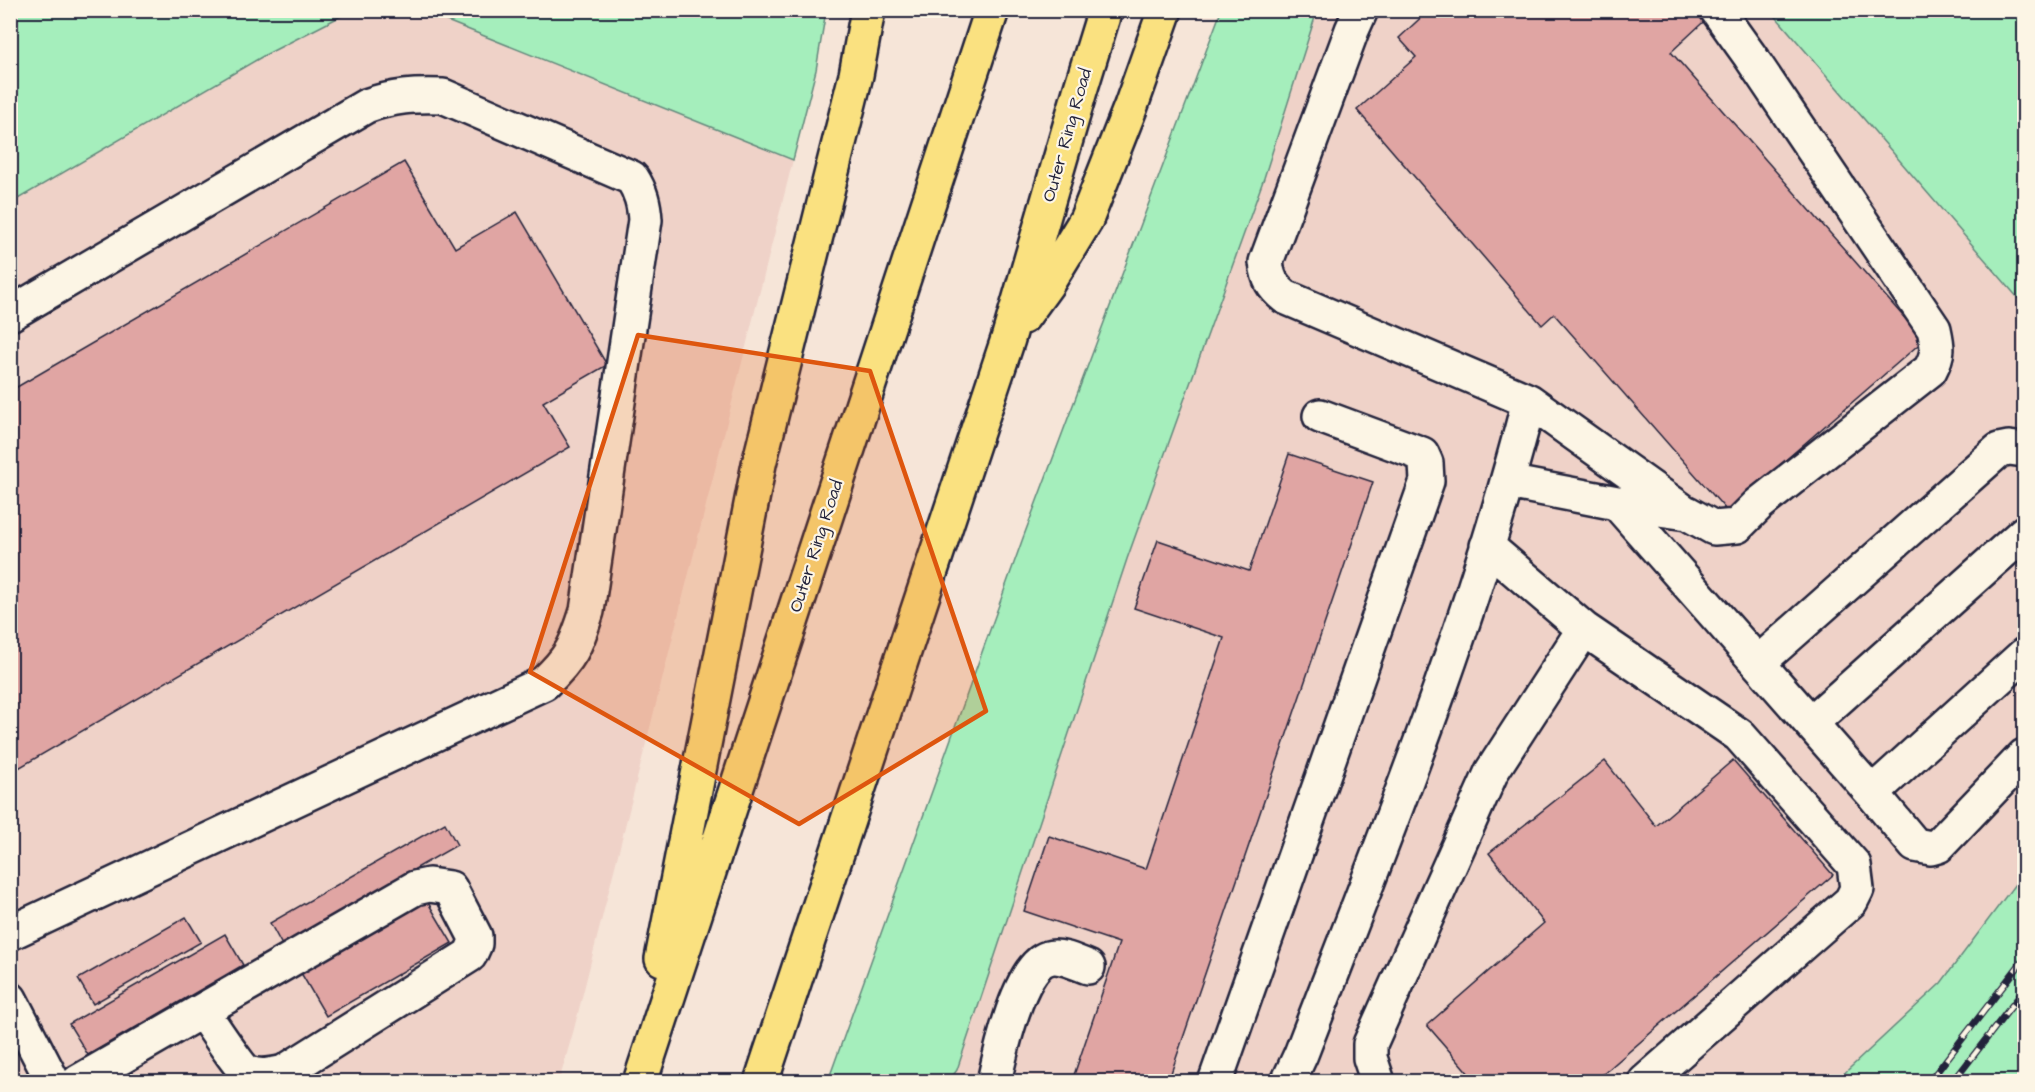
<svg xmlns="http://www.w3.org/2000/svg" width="2035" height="1092" font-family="'Architects Daughter',sans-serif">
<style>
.built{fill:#efd2c8}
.grass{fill:#a5eebc;stroke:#64887c;stroke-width:1.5}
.building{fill:#e0a5a3;stroke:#22223b;stroke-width:1.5}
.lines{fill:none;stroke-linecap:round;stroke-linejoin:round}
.minor-casing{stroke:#22223b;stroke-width:38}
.highway-casing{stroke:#22223b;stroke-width:38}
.minor{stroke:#fcf5e5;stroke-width:33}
.highway{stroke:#fae180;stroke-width:33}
.rail-casing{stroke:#22223b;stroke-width:7}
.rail{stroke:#fcf5e5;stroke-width:4.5;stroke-dasharray:14;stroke-linecap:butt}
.marked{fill:#de560e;fill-opacity:0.2;stroke:#de560e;stroke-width:4.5;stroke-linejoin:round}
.labels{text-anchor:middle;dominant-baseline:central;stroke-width:4.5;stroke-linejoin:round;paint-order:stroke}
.street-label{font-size:18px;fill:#22223b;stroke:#fcf5e5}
</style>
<rect width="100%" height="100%" fill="#f6e5d8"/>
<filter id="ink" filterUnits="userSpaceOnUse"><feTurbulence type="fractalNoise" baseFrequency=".0167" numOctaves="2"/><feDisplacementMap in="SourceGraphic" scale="12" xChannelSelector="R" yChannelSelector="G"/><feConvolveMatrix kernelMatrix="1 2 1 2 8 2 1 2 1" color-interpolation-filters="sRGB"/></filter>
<g filter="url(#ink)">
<path class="built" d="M351,11H422L793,160L574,1029L559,1081H11L10,203L265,55Z
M1317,11H1771L2024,305V872L1941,983L1836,1081L949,1082L957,1070L1127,559L1264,178Z"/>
<path class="grass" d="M11,10H351V11L265,55L11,203Z
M422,11L826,10V11L816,70L793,160Z
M1221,11H1317L1264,178L1127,559L957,1070L949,1081H828L1023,538Z
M1771,11H2024V305Z
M2024,872V1081H1836L1941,983Z"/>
<path class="building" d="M1711,10L1713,13L1671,52L1924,340L1727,511L1554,314L1542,325L1357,110L1416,57L1399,38L1429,10Z
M404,162L455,248L517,212L607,365L543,402L570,447L10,773V391Z
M1289,454L1373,482L1168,1082H1094L1074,1075L1119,943L1024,911L1049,836L1146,869L1224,638L1134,608L1158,540L1249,571Z
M1733,760L1833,875L1594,1082H1476L1427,1025L1544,923L1489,853L1605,761L1656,826Z
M445,823L457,845L282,945L270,923Z
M427,901L452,943L326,1016L301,973Z
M186,917L201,942L93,1004L78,979Z
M225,934L243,965L88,1055L69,1024Z"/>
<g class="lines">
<g class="minor-casing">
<path id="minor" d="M10,314L366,106C394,96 414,95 443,96L632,178C641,192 644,204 645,220L587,611C576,646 571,658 544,683L10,933
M1529,401L1683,511
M1508,482L1617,503L1687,513L1714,528L1737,526L1759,504L1930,370C1939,353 1938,347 1934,329L1750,56L1717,10
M1617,503L1872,793L1915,845L1931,848L1938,846L2024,756
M1487,546L1584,629L1739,735L1854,865L1857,889L1851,901L1645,1082
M1758,663L1999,450L2009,448L2024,450
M1811,723L2024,533
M1872,793L2024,655
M10,999L53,1082
M78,1082L415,888L429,885L450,888L475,936V944L470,955L284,1072C272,1075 259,1078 247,1072C239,1067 210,1022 202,1011
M994,1082C1000,1054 1019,966 1048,958C1060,954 1077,963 1088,967
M1215,1082L1427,481L1426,463L1422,454L1320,416
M1288,1082L1301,1054C1384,839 1472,625 1529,401L1285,297C1272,286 1268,279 1266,262L1352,30L1361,10
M1378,1082L1370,1058V1044L1492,771L1584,629"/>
</g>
<g class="highway-casing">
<path id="highway" d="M1023,317L1047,284L1086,220L1131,106L1165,10
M662,959L759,464L856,75L868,10
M640,1082L992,10
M761,1082L1008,339L1080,91L1105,10"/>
</g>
<use href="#minor" class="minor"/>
<use href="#highway" class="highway"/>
<g class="rail-casing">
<path id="rail" d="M1929,1082L2024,959
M1953,1082L2024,990"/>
</g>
<use href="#rail" class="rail"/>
</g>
</g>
<path class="marked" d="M638,335L870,371L986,711L799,824L530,672Z"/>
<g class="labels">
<g class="street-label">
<text transform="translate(1067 135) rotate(-74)">Outer Ring Road</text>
<text transform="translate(816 546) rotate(-72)">Outer Ring Road</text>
</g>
</g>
<rect width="2035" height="1092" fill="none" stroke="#fcf5e5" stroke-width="36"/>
<rect x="18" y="18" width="1999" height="1056" fill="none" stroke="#22223b" stroke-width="2" filter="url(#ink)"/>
</svg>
